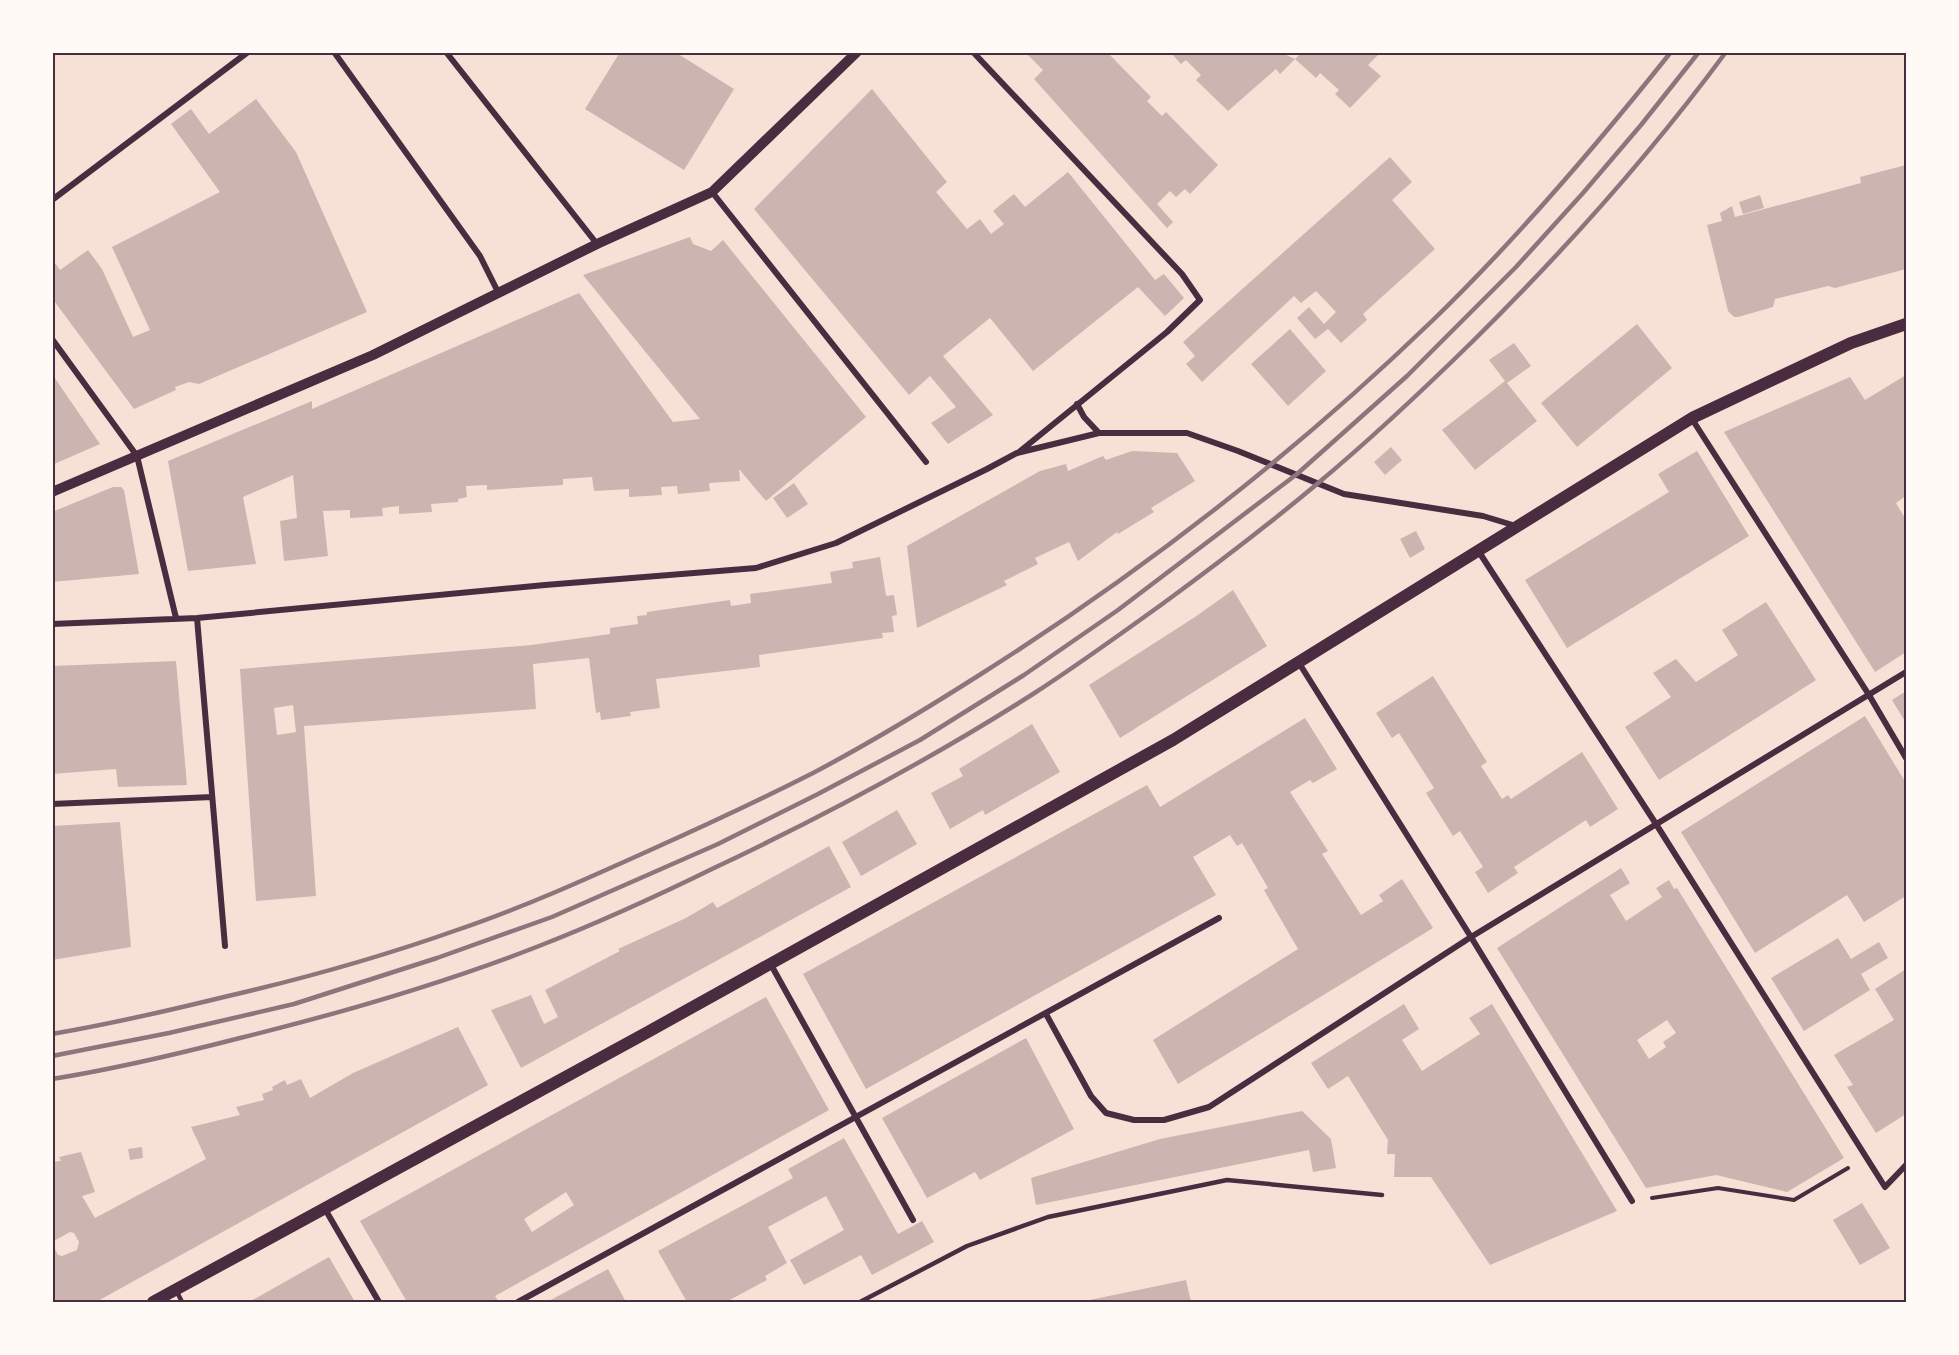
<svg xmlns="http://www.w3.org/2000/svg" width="1959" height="1355" font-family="'Playfair Display',serif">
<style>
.building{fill:#ccb4b1;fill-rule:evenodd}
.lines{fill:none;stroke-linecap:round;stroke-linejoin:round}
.path{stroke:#4a2c40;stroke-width:4}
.service{stroke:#4a2c40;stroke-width:4.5}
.minor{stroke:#4a2c40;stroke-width:6}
.tertiary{stroke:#4a2c40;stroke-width:10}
.secondary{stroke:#4a2c40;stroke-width:12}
.rail{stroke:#8f747c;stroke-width:4.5}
.neatline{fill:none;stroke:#4a2c40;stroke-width:2}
</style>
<rect width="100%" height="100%" fill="#f7e1d7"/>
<path class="building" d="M620,52H675L734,89L684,170L585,109Z
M1025,52H1107L1151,97L1147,101L1162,116L1166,112L1218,165L1190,194L1185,189L1176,197L1170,191L1157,204L1173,222L1167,228L1034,79L1043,70Z
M1170,52H1280L1295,59L1302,52H1377L1378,55L1368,65L1381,76L1350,108L1335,94L1339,90L1320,73L1316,78L1295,59L1280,74L1276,69L1228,111L1196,80L1201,75L1186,60L1181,64Z
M872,89L947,182L936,192L967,229L980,219L991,234L1004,224L993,211L1014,194L1025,207L1068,172L1155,280L1164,274L1184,298L1165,316L1138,287L1033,371L990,318L943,356L993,415L948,444L931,423L956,407L930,376L909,395L754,209Z
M256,99L296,152L367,312L199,384L189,382L175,387L176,390L134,409L52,298V259L60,270L88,250L102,269L133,337L150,330L112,247L220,192L171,124L191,109L209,134Z
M1390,157L1412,182L1392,200L1435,249L1363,314L1367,320L1341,343L1328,329L1315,339L1297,318L1309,307L1324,324L1336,312L1316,291L1301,303L1294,296L1202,382L1186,364L1195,356L1183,342Z
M1906,165V269L1835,288L1828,286L1775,299L1773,307L1738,317H1734L1728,311L1707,225L1722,221L1720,213L1732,206L1735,217L1861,183L1860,177Z
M1760,195L1764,208L1743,214L1739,202Z
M690,237L693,244L711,251L723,240L866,417L766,501L739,469L740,481L709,483L710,491L678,494L677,486L661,487L662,495L629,497V489L594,491L592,477L563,479V485L487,490V485L466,486L467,497L458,499V502L431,504L432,512L399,514V506L382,508L383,516L350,518V510L323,511L328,556L284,561L280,521L297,518L293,475L243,497L256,564L188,571L168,461L312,401V409L579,293L673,422L700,419L583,275Z
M1637,324L1672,368L1577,447L1541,403Z
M1290,329L1326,371L1288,406L1251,364Z
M1514,343L1531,366L1507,383L1537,421L1475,470L1442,430L1505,381L1489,360Z
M52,374L100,444L52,465Z
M1906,375V496L1896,503L1906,520V652L1875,672L1724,432L1850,377L1865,400Z
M1391,447L1402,460L1385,475L1374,462Z
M1132,451L1177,453L1195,481L1151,508L1154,512L1118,534L1117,532L1078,561L1069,542L1035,558L1038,564L1004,581L1007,585L917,628L907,546L1040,471L1066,464L1068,471L1103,456L1106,460Z
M1697,451L1749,536L1567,648L1525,580L1669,492L1658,474Z
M794,483L808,504L787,518L773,498Z
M113,487H121L124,490L139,574L52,582V512Z
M1416,531L1425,549L1410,558L1400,539Z
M880,557L886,596L894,595L897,615L892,616L894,632L882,633L883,638L759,655L760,667L656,679L660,708L630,712L631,716L601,720L600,712L596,713L589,658L533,664L536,709L304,726L316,896L256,901L240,669L531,645L610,634V628L638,624L637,616L647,615V612L730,600L731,606L751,603L750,594L832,583L830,572L853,568L852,562ZM293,705L296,732L277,735L274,708Z
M1233,590L1267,646L1120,738L1089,685L1195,617Z
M1766,602L1816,680L1659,780L1625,727L1671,697L1653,673L1676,659L1696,682L1738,655L1722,630Z
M176,661L187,785L118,787L116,769L52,774V666Z
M1433,676L1487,762L1481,766L1502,799L1508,795L1511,799L1582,752L1618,809L1590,827L1586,820L1514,867L1518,873L1488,893L1475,872L1483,867L1460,831L1453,836L1426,793L1434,788L1399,733L1392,738L1376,713Z
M1906,691V723L1892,700Z
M1865,716L1906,783V896L1864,922L1847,895L1755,953L1681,832Z
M1305,718L1337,769L1313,783L1310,780L1290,792L1328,851L1322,854L1361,915L1383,901L1379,895L1402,879L1433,928L1178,1084L1153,1040L1298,949L1264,890L1268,888L1242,843L1237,846L1230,835L1193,857L1216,895L866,1089L803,974L1147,785L1160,807Z
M1032,724L1060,772L985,815L983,810L950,829L931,793L963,776L959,769Z
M897,810L917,844L861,876L842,842Z
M120,822L131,947L52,960V826Z
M829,846L851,887L521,1068L491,1010L531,995L544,1024L558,1017L545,990L620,951L618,949L686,918L713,902L717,908Z
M1621,868L1630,883L1610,895L1626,921L1662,897L1656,888L1669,880L1674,889L1677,888L1844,1158L1787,1192L1716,1175L1646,1188L1497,948ZM1667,1020L1676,1033L1663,1042L1666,1047L1649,1059L1637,1040Z
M1838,938L1851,959L1879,942L1888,958L1861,974L1870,990L1804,1031L1771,978Z
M1906,969V1114L1876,1133L1847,1087L1853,1085L1834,1055L1894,1020L1875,989Z
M766,997L829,1110L495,1296L499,1302H407L360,1221ZM566,1192L574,1205L532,1232L524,1219Z
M1404,1004L1419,1029L1402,1040L1422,1071L1480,1034L1469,1018L1492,1004L1617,1211L1490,1265L1431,1177H1394L1395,1154H1387L1388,1140L1348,1076L1328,1089L1311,1063Z
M458,1027L488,1085L96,1302H52V1243L58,1255L62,1256L77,1250L79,1242L74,1233L70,1232L52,1242V1162L61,1161L59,1157L81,1152L95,1192L82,1196L95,1218L206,1159L191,1127L240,1115L236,1107L264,1100L262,1094L273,1090L272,1087L285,1080L287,1085L301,1079L310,1098L353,1073Z
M1026,1038L1074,1129L980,1180L975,1172L927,1198L882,1118Z
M1302,1111L1331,1139L1336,1168L1313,1172L1309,1150L1036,1205L1031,1178L1160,1139Z
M844,1138L898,1234L922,1221L934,1242L872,1275L861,1255L804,1285L790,1260L844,1230L826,1196L768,1227L787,1263L765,1276L767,1280L726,1302H687L658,1251L793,1178L788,1169Z
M142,1147L143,1158L130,1160L128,1149Z
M1862,1203L1890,1248L1860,1265L1833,1220Z
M329,1257L355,1302H249Z
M608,1269L626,1302H547Z
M1186,1280L1191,1302H1085V1301Z"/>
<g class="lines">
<path class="path" d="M1652,1198L1718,1188L1794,1200L1848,1168"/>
<path class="service" d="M177,1292L182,1302
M860,1302L967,1246L1048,1217L1227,1180L1382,1195"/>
<path class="minor" d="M334,52L480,256L498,292
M446,52L597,244
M973,52L1182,274L1200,300L1167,332L1019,452
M712,192L926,462
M52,200L248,52
M52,339L137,456L176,618
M1077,404L1084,417L1099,433
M1692,419L1869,695L1906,758
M1479,552L1656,824L1885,1187L1906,1165
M197,618L225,946
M52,624L197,618L545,585L756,568L836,543L987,469L1017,453L1099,433H1187L1238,451L1344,494L1483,516L1516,526
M1299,663L1471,937L1632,1201
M52,804L212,797
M770,963L913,1220
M1046,1014L1091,1096L1106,1113L1134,1120H1164L1209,1107L1471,937L1906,672
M325,1209L379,1302
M518,1302L1219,918"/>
<path class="tertiary" d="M52,492L373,355L597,244L712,192L857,52"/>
<path class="secondary" d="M153,1302L646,1033L1173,740L1692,418L1851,343L1906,324"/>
<path class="rail" d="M52,1034C110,1024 167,1011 224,997C302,979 381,957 457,930C522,908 584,880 646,852C702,827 758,801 813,773C870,743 926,709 981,674C1142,572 1294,454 1432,321C1518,238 1596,146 1671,52
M52,1056L169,1033L294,1004L437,958L552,917L718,844L818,794L920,740L1024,675L1118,610L1297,474L1407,376L1516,267L1583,193L1641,125L1699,52
M52,1079C115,1069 178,1054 240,1038C341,1013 442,984 539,946C598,923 657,896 714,868C824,816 931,759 1033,694C1078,665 1122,633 1165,602C1217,564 1268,525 1317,484C1371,439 1423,390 1473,341C1564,251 1650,155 1726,52"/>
</g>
<rect width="1959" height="1355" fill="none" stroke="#fffaf5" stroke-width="108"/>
<rect x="54" y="54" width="1851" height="1247" class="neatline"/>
</svg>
